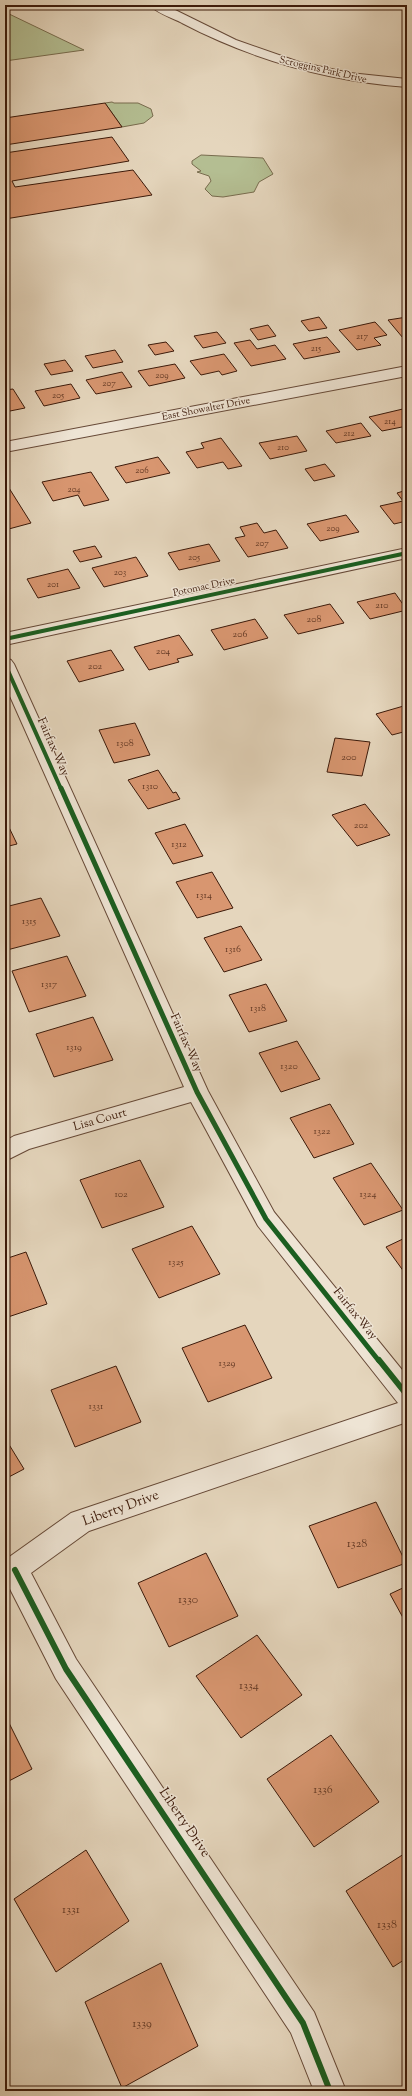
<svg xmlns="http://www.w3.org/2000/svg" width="412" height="2096" font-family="'Sorts Mill Goudy',serif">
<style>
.green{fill:#b4be92;stroke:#786c4e}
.building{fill:#d89670;stroke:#3c1a0a}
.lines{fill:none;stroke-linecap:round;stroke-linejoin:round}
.street-casing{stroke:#664937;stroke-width:2}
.street{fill:#eee4d4;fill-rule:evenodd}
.cycleway-far2-casing{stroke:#eee4d4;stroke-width:6}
.cycleway-far1-casing{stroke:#eee4d4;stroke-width:8}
.cycleway-casing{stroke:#eee4d4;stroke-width:9}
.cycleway-far2{stroke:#1b5e20;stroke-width:4}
.cycleway-far1{stroke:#1b5e20;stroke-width:5}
.cycleway{stroke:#1b5e20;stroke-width:6}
.labels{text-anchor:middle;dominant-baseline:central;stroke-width:3;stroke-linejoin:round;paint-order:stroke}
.far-number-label{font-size:9px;fill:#633924}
.far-street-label{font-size:10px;fill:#3c1a0a;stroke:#eee4d4}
.number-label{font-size:10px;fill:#633924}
.street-label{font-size:12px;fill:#3c1a0a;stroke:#eee4d4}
.near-number-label{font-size:12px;fill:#633924}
.near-street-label{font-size:14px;fill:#3c1a0a;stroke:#eee4d4}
</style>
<rect width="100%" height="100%" fill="#e5d6bd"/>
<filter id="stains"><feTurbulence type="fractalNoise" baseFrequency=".005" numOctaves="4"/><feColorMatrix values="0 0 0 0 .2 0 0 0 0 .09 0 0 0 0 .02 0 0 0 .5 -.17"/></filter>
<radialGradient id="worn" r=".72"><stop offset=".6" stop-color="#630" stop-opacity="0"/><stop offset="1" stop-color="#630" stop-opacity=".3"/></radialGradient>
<path class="green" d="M5,12L84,50L5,61Z
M112,102L114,103H138L151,109L153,116L144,123L122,127L105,103Z
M201,155L263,158L273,174L259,182L254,192L223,197L212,196L205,189L211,181L209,176L197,172L201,171L192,164V161Z"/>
<path class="building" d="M105,103L122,127L5,145V118Z
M112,137L129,161L12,181L15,187L133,170L152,195L5,219V153Z
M319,317L327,328L309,331L301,321Z
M407,317V337L403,338L388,320Z
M375,322L387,335L374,338L381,345L357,350L339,330Z
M268,325L276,336L258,340L250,329Z
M217,332L226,343L203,348L194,336Z
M327,337L340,352L304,359L293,344Z
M250,340L257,349L275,345L286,359L251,366L234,343Z
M166,342L174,351L155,355L148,345Z
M115,350L123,362L93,368L85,356Z
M224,354L237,371L222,375L219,371L201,375L190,361Z
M65,360L73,371L51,375L44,364Z
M175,364L185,378L149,386L138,371Z
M122,372L132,387L96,394L86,380Z
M71,384L80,398L44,406L35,391Z
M13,389L25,408L5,412V390Z
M407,408V426L382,431L369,417Z
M361,423L371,436L336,443L326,431Z
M297,436L307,451L270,459L259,443Z
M221,438L242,466L228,469L223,462L197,468L186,452L204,448L201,443Z
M158,457L170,473L126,483L115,467Z
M325,464L335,476L314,481L305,469Z
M91,472L109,500L84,506L78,495L53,501L42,482Z
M9,488L31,523L5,530V489Z
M407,490V521L394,524L380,506L403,501L397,493Z
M346,515L359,532L320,541L307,524Z
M257,523L264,533L276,530L288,548L248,557L235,538L245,536L240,527Z
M209,544L220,561L179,570L168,553Z
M95,546L102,557L80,562L73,551Z
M136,557L148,576L104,587L92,568Z
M68,569L80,588L38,598L27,579Z
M395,593L407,610L370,619L357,602Z
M330,604L344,623L298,634L284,615Z
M255,619L268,638L224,650L211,630Z
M179,635L193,655L177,659L179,662L149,670L134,647Z
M111,650L124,670L79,682L67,661Z
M407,705V731L392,735L376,714Z
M135,723L150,755L114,763L99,730Z
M335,738L370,742L362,776L327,772Z
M158,770L173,793L176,792L180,799L148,809L128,780Z
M365,804L390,835L357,846L332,815Z
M5,819L17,844L5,847Z
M185,824L203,856L173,864L155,833Z
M212,872L233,908L197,918L176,882Z
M41,898L60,936L7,950L5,946V907Z
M241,926L262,960L224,972L204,938Z
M67,956L86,996L29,1012L12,971Z
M266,984L287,1021L249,1032L229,995Z
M93,1017L113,1060L54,1077L36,1034Z
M297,1041L320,1079L281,1092L259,1053Z
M330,1104L354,1144L314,1158L290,1118Z
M140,1160L164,1207L102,1228L80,1180Z
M371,1163L403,1210L364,1225L333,1178Z
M192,1226L220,1274L159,1298L132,1249Z
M407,1237V1276L386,1247Z
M26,1252L47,1304L5,1318V1259Z
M245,1325L272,1378L208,1402L182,1348Z
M116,1366L141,1422L75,1447L51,1390Z
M5,1438L24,1469L5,1479Z
M376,1502L406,1563L338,1588L309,1526Z
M206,1553L238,1616L169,1647L138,1583Z
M407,1586V1625L390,1594Z
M257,1635L302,1695L241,1738L196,1676Z
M5,1715L32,1769L5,1783Z
M331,1735L379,1802L314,1847L267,1779Z
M86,1850L129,1921L56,1972L14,1899Z
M407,1852V1958L393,1967L346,1891Z
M161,1963L198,2046L122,2088L85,2002Z"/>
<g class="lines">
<g class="street-casing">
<path id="street" d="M150,5H165L236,40L299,62L350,73L407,79V87C327,81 253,60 182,23C173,18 156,13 150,5Z
M407,366V376L5,452V442Z
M407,548V558L5,645V633Z
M5,658L11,660L14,664L208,1091L274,1212L407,1376V1422L89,1531L31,1573L76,1659L314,2012L346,2091H314L291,2033L56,1679L9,1587L5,1589V1560L71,1513L398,1403L258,1226L191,1102L29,1149L5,1161V1141L14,1136L184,1087L5,685Z"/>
</g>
<use href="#street" class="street"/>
<g class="cycleway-far2-casing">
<path id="cycleway-far2" d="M5,639L407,553
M5,664L61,789"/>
</g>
<g class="cycleway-far1-casing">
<path id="cycleway-far1" d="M61,788L197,1092L266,1219L379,1361"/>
</g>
<g class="cycleway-casing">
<path id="cycleway" d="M379,1360L407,1395
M15,1570L66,1669L303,2023L330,2091"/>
</g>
<use href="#cycleway-far2" class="cycleway-far2"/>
<use href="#cycleway-far1" class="cycleway-far1"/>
<use href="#cycleway" class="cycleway"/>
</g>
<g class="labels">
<g class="far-number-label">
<text x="362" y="336">217</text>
<text x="316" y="348">215</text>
<text x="162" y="375">209</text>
<text x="109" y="383">207</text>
<text x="58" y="395">205</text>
<text x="390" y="421">214</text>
<text x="349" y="433">212</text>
<text x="283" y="447">210</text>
<text x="142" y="470">206</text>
<text x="74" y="489">204</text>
<text x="333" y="528">209</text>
<text x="262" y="543">207</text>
<text x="194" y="557">205</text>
<text x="120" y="572">203</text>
<text x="53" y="584">201</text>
</g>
<g class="far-street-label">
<text transform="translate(323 70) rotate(13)">Scroggins Park Drive</text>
<text transform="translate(206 409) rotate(-11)">East Showalter Drive</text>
<text transform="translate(204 587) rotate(-12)">Potomac Drive</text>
</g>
<g class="number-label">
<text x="382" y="605">210</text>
<text x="314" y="619">208</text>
<text x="240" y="634">206</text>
<text x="163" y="651">204</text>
<text x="95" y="666">202</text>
<text x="125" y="743">1308</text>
<text x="349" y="757">200</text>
<text x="150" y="786">1310</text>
<text x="361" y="825">202</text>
<text x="179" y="844">1312</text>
<text x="204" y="895">1314</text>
<text x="29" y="921">1315</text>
<text x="233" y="949">1316</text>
<text x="49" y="984">1317</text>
<text x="258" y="1008">1318</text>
<text x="74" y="1047">1319</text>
<text x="289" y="1066">1320</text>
<text x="322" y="1131">1322</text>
<text x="121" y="1194">102</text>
<text x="368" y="1194">1324</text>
<text x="176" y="1262">1325</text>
<text x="227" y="1363">1329</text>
<text x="96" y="1406">1331</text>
</g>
<g class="street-label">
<text transform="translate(53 747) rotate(66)">Fairfax Way</text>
<text transform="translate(186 1043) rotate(66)">Fairfax Way</text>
<text transform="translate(100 1120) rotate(-16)">Lisa Court</text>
<text transform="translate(355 1314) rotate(51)">Fairfax Way</text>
</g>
<g class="near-number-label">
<text x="357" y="1544">1328</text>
<text x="188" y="1600">1330</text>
<text x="249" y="1686">1334</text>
<text x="323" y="1790">1336</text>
<text x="71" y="1910">1331</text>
<text x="387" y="1925">1338</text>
<text x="142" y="2024">1339</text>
</g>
<g class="near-street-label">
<text transform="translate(121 1509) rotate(-20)">Liberty Drive</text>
<text transform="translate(184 1823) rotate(56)">Liberty Drive</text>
</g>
</g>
<rect width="412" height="2096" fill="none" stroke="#e5d6bd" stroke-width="20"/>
<rect x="6" y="6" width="400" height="2084" fill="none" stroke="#3c1a0a" stroke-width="2"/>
<rect x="10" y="10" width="392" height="2076" fill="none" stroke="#3c1a0a"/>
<rect width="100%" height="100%" filter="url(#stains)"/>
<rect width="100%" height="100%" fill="url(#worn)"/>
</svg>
